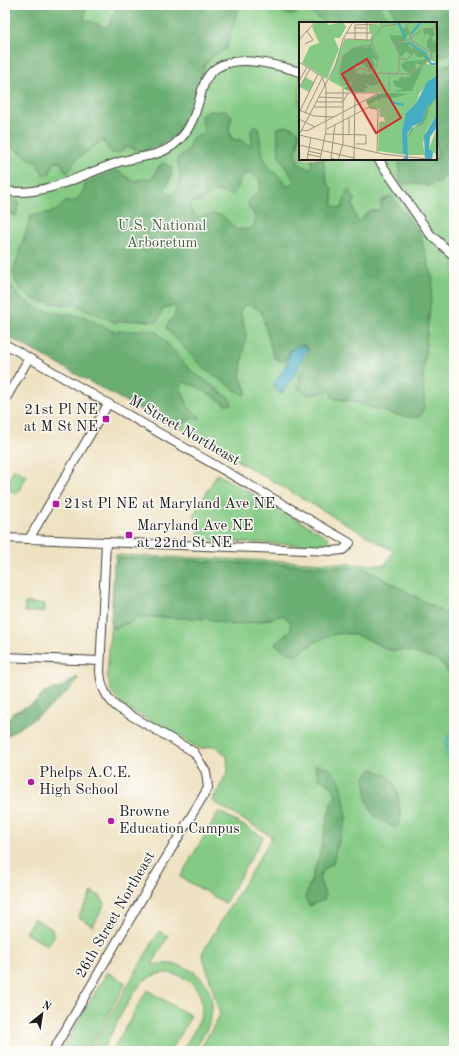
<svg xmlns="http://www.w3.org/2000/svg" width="459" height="1056" font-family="'Old Standard TT',serif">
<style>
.green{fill:#84ca84;stroke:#507350;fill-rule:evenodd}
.forest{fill:#6bae72;stroke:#446547;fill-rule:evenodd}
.water{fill:#44acc3;stroke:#306470}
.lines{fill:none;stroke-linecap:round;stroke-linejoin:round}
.stream{stroke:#44acc3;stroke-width:2}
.minor-casing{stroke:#3c3a35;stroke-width:10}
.minor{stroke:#fff;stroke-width:8}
.poi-dot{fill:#b5179e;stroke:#fdfcf7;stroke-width:1.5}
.labels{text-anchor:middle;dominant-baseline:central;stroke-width:3;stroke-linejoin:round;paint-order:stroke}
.park-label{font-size:15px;fill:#466246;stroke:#fdfcf7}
.poi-label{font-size:15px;fill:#1c1c1c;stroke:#fdfcf7;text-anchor:start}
.street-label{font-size:15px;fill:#1c1c1c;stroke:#fdfcf7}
.inset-river{fill:none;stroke:#44acc3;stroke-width:2}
.inset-road{fill:none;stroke:#9b9380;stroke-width:1}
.view{fill:#d62828;fill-opacity:0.15;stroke:#d62828;stroke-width:2}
.inset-edge{fill:none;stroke:#1c1c1c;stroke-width:2}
</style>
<rect width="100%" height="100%" fill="#fdfcf7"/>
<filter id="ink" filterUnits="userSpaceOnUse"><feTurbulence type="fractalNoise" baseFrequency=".025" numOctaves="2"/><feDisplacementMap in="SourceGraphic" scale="8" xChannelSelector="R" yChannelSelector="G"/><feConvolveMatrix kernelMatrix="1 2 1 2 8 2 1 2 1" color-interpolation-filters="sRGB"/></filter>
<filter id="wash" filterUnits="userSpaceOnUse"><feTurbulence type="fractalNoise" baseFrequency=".012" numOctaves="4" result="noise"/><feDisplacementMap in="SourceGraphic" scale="16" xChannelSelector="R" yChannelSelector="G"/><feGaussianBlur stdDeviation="0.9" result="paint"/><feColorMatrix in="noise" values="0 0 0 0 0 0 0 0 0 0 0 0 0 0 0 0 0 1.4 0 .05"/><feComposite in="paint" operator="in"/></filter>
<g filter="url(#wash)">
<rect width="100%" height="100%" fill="#efe2c2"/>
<path class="green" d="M5,5H454V1051H199L220,1015L202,953L272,837L212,801L228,771L227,756L215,746L201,749L123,706L111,691L107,675L116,555L385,565L393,551L5,326ZM300,23H436V159H300Z
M14,469L27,476L17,494L5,488Z
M217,474L328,537L329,543L326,546L198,540L199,522L193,516Z
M25,603L45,604V612H24Z
M219,811L263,837L225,903L180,877Z
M92,892L100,896L105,904L93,926L78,917Z
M34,918L52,929L54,936L48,946L25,933Z
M159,931L168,936L152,965C187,957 221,982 210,1021C207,1031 199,1042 194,1051H182C189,1038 200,1024 202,1010C204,980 168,963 145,980C132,990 111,1035 102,1051H90Z
M107,972L126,983L88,1051H61Z
M147,990L191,1016L171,1051H112Z"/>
<path class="forest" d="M5,5H87L84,19L107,28L118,5H239L227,48L214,55L204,66L192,108L177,134L160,144L143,151L127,147L119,153H112L108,150L105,143L101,141L77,159L67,173L65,172L61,162H55L49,174L44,176L37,163L5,143Z
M261,5H380L389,23H325L306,9H302L294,14L289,15L278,8L265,7Z
M390,5H454V52L436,59V23H399Z
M454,63V170L443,176L439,184L434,182L428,186L411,183L402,184C396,176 402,168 398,159H436V68Z
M224,109L232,116L229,130L232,139L240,140L251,146L252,143L251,130L256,125L258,127L263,157L272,171L283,180L286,186L292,184L293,179L279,156L277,129C283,124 292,126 298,131C302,143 286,161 309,169L311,168L312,159H323L327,183L332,189L333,205L338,208H342L347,190L350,191L355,200L353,205L356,219L359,221L370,211H378L381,208V201L391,196L420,234L433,280L423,370L424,407L420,417C405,420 367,406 351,401C344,399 335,401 331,396V390C321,393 309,399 299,389L300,374L309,351L308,348C296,340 289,349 286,360L281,361L274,358L261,311L250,304L243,306L240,312L246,334L240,377L247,393L243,395L203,368L166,328C168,320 176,317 176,309L173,306L164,308L157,322L140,320L114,322L78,306L37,301L22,291L15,281L13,272L31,216L56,211L65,202L76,201L84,190L85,184L115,171L120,172L132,181L153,178L159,166L163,163L172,167L171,177L165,189L167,193L172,195C179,189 184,171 177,163L178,158L187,152L192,138L200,135L204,131L201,116L207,111L219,112ZM252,173L260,180C262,197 252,193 248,204C251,214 262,218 250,229L237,230L222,215L213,214L197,217L190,211L191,203L204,199L213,192L218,191L233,195C240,187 239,172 252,173Z
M5,198H11L19,202L16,216L8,212L5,220Z
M5,278L18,297L40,310L85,317L113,331H132L143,329L157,332L189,369L229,398L232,404L227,405L198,387L183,382L181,388L188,407L201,418H191L180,426L172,427L5,335V322L9,320L5,314Z
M119,558L364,568L454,618V680L444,666L437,660L405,650L393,651L386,649C348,627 332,628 297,655L288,653L275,644L291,630L290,621L283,615L263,621L232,625L208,619L150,617L137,619L114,629L111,627V622L114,564Z
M77,677L78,679C57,706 33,719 5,737V724L13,713L36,702L45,691L60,688Z
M315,765L329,768L340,781L345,805L346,821L336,850L333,864L325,868L319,878L325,895L324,900L309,906L305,898L319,856L331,804L336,796L333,787L319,779Z
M372,769C379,772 389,775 393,782C399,792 401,812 400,823L395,828L374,816L367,801L365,777Z"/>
<path class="water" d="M304,345L307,349L298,369L282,393L277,392L274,385L286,365L291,350Z"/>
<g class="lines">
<path class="stream" d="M454,730C443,741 444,754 454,766"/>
</g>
</g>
<g filter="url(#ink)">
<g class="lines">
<g class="minor-casing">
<path id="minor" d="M378,159L430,234L454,256
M5,191C46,197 82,174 119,162C140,156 162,157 178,141C194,126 197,106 203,87C215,47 271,63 300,72
M5,344L350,543L343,550L333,551L5,538
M5,400L29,358
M29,539L108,404
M5,657L100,661
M53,1051L154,878L208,788L206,772L194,752L118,708C106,698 101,687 100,671L106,542"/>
</g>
<use href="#minor" class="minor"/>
</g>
</g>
<g class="poi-dot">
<rect x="102" y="415" width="8" height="8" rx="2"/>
<rect x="52" y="500" width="8" height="8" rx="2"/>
<rect x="125" y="531" width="8" height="8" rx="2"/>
<circle cx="31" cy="782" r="4"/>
<circle cx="111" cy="821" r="4"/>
</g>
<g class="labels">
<g class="park-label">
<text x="162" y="226">U.S. National<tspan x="162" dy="17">Arboretum</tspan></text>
</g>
<g class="poi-label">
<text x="98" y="410" text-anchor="end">21st Pl NE<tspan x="98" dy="17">at M St NE</tspan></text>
<text x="64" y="504">21st Pl NE at Maryland Ave NE</text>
<text x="137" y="526">Maryland Ave NE<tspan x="137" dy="17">at 22nd St NE</tspan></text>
<text x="39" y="773">Phelps A.C.E.<tspan x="39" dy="17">High School</tspan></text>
<text x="119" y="812">Browne<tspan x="119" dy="17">Education Campus</tspan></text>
</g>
<g class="street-label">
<text transform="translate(184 431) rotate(30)">M Street Northeast</text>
<text transform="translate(116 915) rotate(-60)">26th Street Northeast</text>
</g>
</g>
<g transform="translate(299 22)">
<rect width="138" height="138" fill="#efe2c2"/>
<path d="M17,0H28L29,3L44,0L47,5L41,16H35L40,27L28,57L3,41L11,24L20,21L13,5ZM82,0H138V41L131,38L127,42L138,44V53L133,56L120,72L118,80L107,91L104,126L107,133L79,129L80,102L82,99L86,100L85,95H81L80,87H71L67,79L82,70H51L30,58L45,18H71L73,12L70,9V3H79ZM6,55L15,60L10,70L1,65ZM138,75V92L127,109L124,122L126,133H107V113L125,96L131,80ZM138,105V133L130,127Z" fill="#84ca84"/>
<path d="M100,2L104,7L107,5L110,12L106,15V12L103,9L106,18L94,21L90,13L103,14ZM133,6L136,13L132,15L138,22V29L134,31L128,25V19L132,14L126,11V16L124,8ZM108,20L115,30L112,33L107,29L102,35L95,21ZM62,24L66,26L71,24L74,27L78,36L77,38L73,36L76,44L71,49L64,42L56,44L57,54L51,60L44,59L41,49L44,35L52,27L60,25L61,27ZM114,25L126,32L129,37L123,43L116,41L117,46L110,51L105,48L102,43L107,39L126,38L125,35H119L116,32ZM124,44L113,69L93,70L104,67L96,64L94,58L100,59V56L104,54L105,57L109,54L110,56L112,51ZM63,49L68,53L74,51L80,61L72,64L66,61L69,66H64L69,67H65L66,70H51V68L45,67L50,62L52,67V63L58,51L65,53ZM82,72L94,71L108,72L95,76H82L80,79L78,77L69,83L67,79ZM138,75L130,85L128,95L123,103L116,105L108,117L112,107L123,100L128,85Z" fill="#6bae72"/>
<path d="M138,53V75L128,85L123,100L114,104L108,112L109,138H103L107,133L104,131L103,109L107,91L118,80L128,60ZM138,92V105L131,115L130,127L134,130L133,138H126L125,114Z" fill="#44acc3"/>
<path class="inset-river" d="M99,0L107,17M112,12L121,1M109,20L126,31L132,42H138M91,76L92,80L105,83"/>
<path class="inset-road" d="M136,0L138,14M109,1L125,0M55,6H68M47,11H73M45,17L73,18M56,17V3L79,2M68,17V0M0,18L16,0M6,22L14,18L8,9M74,23L56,25L45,33L40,50L43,62L51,61L57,55V48L61,46L76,51L109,52L131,38L133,31L113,19L107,2M100,36L107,38L115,31L113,19M0,40L25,56M76,51L79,35L73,22L74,15L84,4L99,2M90,52V69M97,52L100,48V33L95,21L109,18L124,7L138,6M0,59L8,45M0,66L11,47M26,71H79M19,75L44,76M18,80H44L49,71M15,85H44M0,88L15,94L34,95M0,91L19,52M6,91L23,56M50,96V112M0,97L16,105M36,103L32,136L38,138M28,107L70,85L79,88L78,131M3,108L8,109L80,71M27,112L67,113V122H57M0,113L84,132L138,138M0,113L37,42L44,17L54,0M44,122V66M0,123L55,136M9,129L22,132M8,132L21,135M8,138L12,115M21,138L27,109V66L23,55M39,138L44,122M55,138L56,71"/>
<path class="view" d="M68,37L102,96L77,111L43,52Z"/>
<rect width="138" height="138" class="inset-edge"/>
</g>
<rect width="459" height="1056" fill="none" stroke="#fdfcf7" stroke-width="20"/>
<g transform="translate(42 1014) rotate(30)" stroke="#fdfcf7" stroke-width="3" paint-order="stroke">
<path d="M0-3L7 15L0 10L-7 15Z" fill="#1c1c1c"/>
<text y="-6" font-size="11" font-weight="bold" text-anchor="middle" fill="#1c1c1c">N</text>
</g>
</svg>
